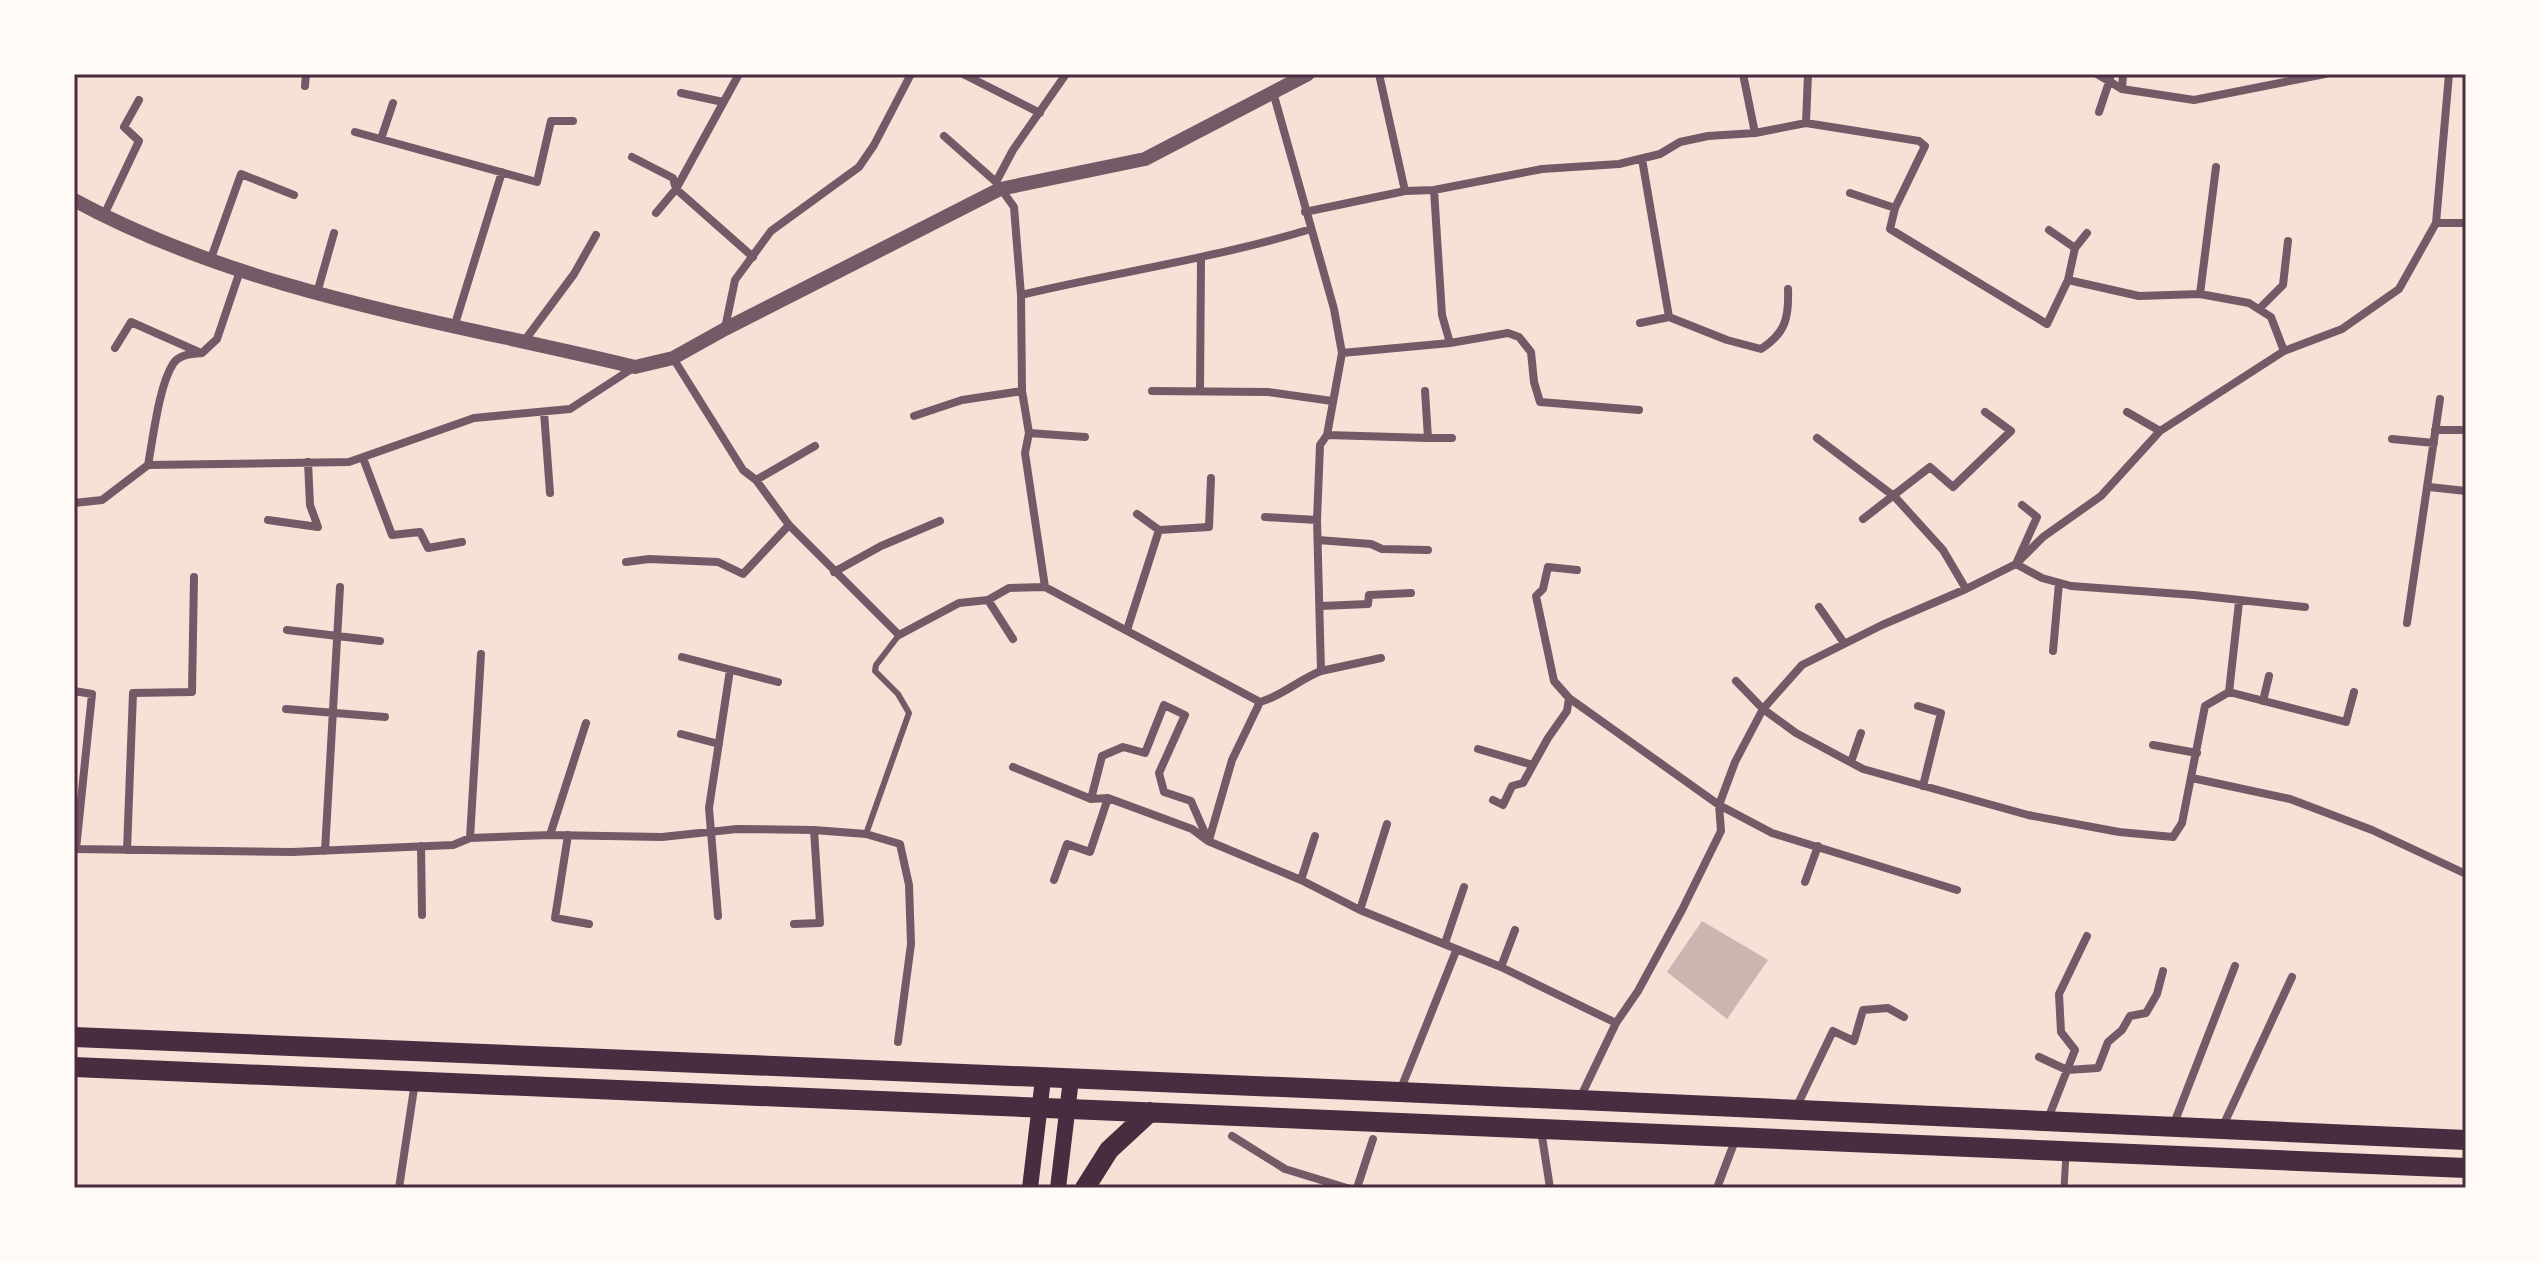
<svg xmlns="http://www.w3.org/2000/svg" width="2540" height="1262" font-family="'PT Sans',sans-serif">
<style>
.building{fill:#ccb4b1}
.lines{fill:none;stroke-linecap:round;stroke-linejoin:round}
.service{stroke:#755966;stroke-width:6}
.pedestrian{stroke:#755966;stroke-width:7}
.minor{stroke:#755966;stroke-width:8}
.tertiary{stroke:#755966;stroke-width:14}
.secondary{stroke:#4a2c40;stroke-width:16}
.primary{stroke:#4a2c40;stroke-width:20}
.neatline{fill:none;stroke:#4a2c40;stroke-width:3}
</style>
<rect width="100%" height="100%" fill="#f7e1d7"/>
<path class="building" d="M1702,921L1768,960L1727,1019L1667,972Z"/>
<g class="lines">
<path class="service" d="M866,834L909,713L898,694L875,671L876,665L899,635"/>
<path class="pedestrian" d="M2064,1188L2066,1154"/>
<path class="minor" d="M963,74L1040,113
M1379,74L1405,191
M1743,74L1755,133
M2097,74L2122,89L2194,100L2325,74
M305,86L306,74
M2122,89L2123,74
M681,93L723,102
M2099,112L2110,79
M1806,123L1808,74
M355,132L537,182L551,121H573
M944,136L996,182
M381,139L393,103
M632,157L673,178L676,189L753,257
M1642,159L1669,317L1727,340L1761,349C1786,333 1789,317 1788,289
M1434,190L1442,315L1450,343
M1850,193L1895,208
M1305,212L1405,191L1434,190L1542,169L1619,164L1660,154L1680,142L1708,136L1755,133L1806,123L1919,141L1925,146L1895,208L1890,229L2047,324L2068,280L2075,248L2087,233
M656,213L676,189L739,74
M104,215L139,141L124,127L139,100
M2436,223H2466
M2049,230L2075,248
M210,261L241,174L294,195
M2068,280L2139,296L2200,294L2249,303L2271,317L2284,351
M317,293L334,233
M2200,294L2216,167
M1021,295C1118,272 1216,258 1311,229
M2260,308L2283,285L2288,241
M1640,323L1669,317
M455,324L502,172
M725,328L735,280L771,231L859,167L874,145L911,74
M525,340L574,274L596,235
M115,348L131,322L201,353
M1342,353L1450,343L1508,333L1519,337L1531,352L1534,382L1540,402L1639,410
M673,358L743,470L756,480L789,525L899,635L959,603L988,600L1009,588L1045,587L1260,702C1284,695 1298,680 1321,671L1317,520L1320,445L1327,435L1342,353L1334,309L1273,92
M1152,391L1268,392L1332,401
M1200,391L1201,259
M544,412L550,493
M2127,412L2160,431
M914,416L962,400L1022,391
M2435,430H2461
M1029,433L1085,437
M1327,435L1428,438L1425,391
M1428,438H1452
M1817,438L1895,497L1943,550L1966,589
M2392,439L2434,443
M363,458L392,535L420,532L428,548L462,542
M148,465C153,439 159,385 173,364C179,354 192,354 202,353L217,339L240,271
M756,480L815,446
M2429,487L2466,491
M74,503L102,500L148,465L349,462L474,418L570,409L633,368
M2022,505L2037,517L2016,564L2042,578L2071,586L2194,595L2305,607
M1265,517L1317,520
M1863,519L1930,467L1953,487L2011,431L1985,412
M268,520L318,527L310,505L308,462
M1159,530L1209,527L1211,478
M1318,540L1371,544L1382,549L1428,550
M626,562L649,559L718,562L743,574L789,525
M1577,570L1548,567L1543,589L1536,596L1554,681L1569,698L1719,805L1772,833L1957,890
M834,572L881,546L940,521
M1045,587L1025,453L1029,433L1022,391L1021,295L1014,207L996,182L1013,150L1066,74
M988,600L1013,639
M1321,606L1368,604L1369,595L1411,593
M1819,607L1844,643
M2407,623L2440,399
M287,630L380,641
M1127,630L1159,530L1137,514
M2053,651L2059,583
M682,657L778,682
M1321,671L1381,658
M1736,681L1763,709L1796,733L1863,769L2028,815L2119,832L2173,837L2182,823L2205,706L2229,692L2239,602
M74,691L92,694L76,849
M2229,692L2346,722L2354,692
M2263,701L2269,676
M1918,706L1941,713L1923,786
M286,709L385,717
M681,734L719,744
M2153,745L2197,753
M1478,749L1533,765
M1851,762L1861,733
M1013,767L1091,799L1108,798L1192,829L1208,841L1301,880L1360,910L1501,967L1616,1023
M2192,778L2290,799L2372,830L2466,874
M1091,799L1102,756L1123,747L1145,753L1164,705L1185,715L1159,773L1164,792L1191,801L1208,840
M1493,800L1503,805L1512,786L1523,783L1548,738L1567,711L1569,698
M550,835L586,723
M568,835L555,918L589,924
M470,838L481,654
M1209,840L1232,760L1260,702
M421,846L422,915
M74,849L292,852L453,845L470,838L550,835L662,837L737,829L814,830L866,834L900,844L909,885L911,944L898,1042
M127,850L133,693L192,692L194,577
M325,851L340,587
M1054,880L1067,844L1090,852L1108,798
M1301,880L1315,836
M1805,882L1818,846
M1360,910L1387,824
M718,916L709,808L730,670
M794,924L820,923L814,830
M1445,943L1464,887
M1501,967L1515,930
M2039,1057L2067,1070L2098,1068L2108,1042L2122,1030L2130,1016L2146,1013L2157,994L2163,971
M1400,1091L1456,951
M1580,1098L1616,1023L1638,991L1682,910L1721,831L1719,805L1735,762L1763,709L1802,665L1882,625L1966,589L2016,564L2043,537L2101,496L2160,431L2284,351L2342,329L2399,289L2436,223L2449,74
M1795,1110L1833,1031L1854,1041L1863,1010L1888,1008L1904,1017
M2047,1121L2075,1050L2061,1032L2059,994L2087,936
M2173,1126L2235,966
M2222,1128L2292,977
M1541,1130L1550,1188
M1232,1136L1285,1169L1347,1188
M399,1188L415,1082
M1357,1188L1373,1139
M1717,1188L1736,1138"/>
<path class="tertiary" d="M74,200C247,294 446,321 635,367L673,358L725,329L1000,189L1145,159L1308,74"/>
<path class="secondary" d="M1030,1188L1043,1079
M1058,1188L1071,1079"/>
<path class="primary" d="M74,1037L1400,1092L2466,1140
M74,1067L2466,1168
M1085,1188L1109,1150L1150,1112"/>
</g>
<rect width="2540" height="1262" fill="none" stroke="#fffaf5" stroke-width="152"/>
<rect x="76" y="76" width="2388" height="1110" class="neatline"/>
</svg>
